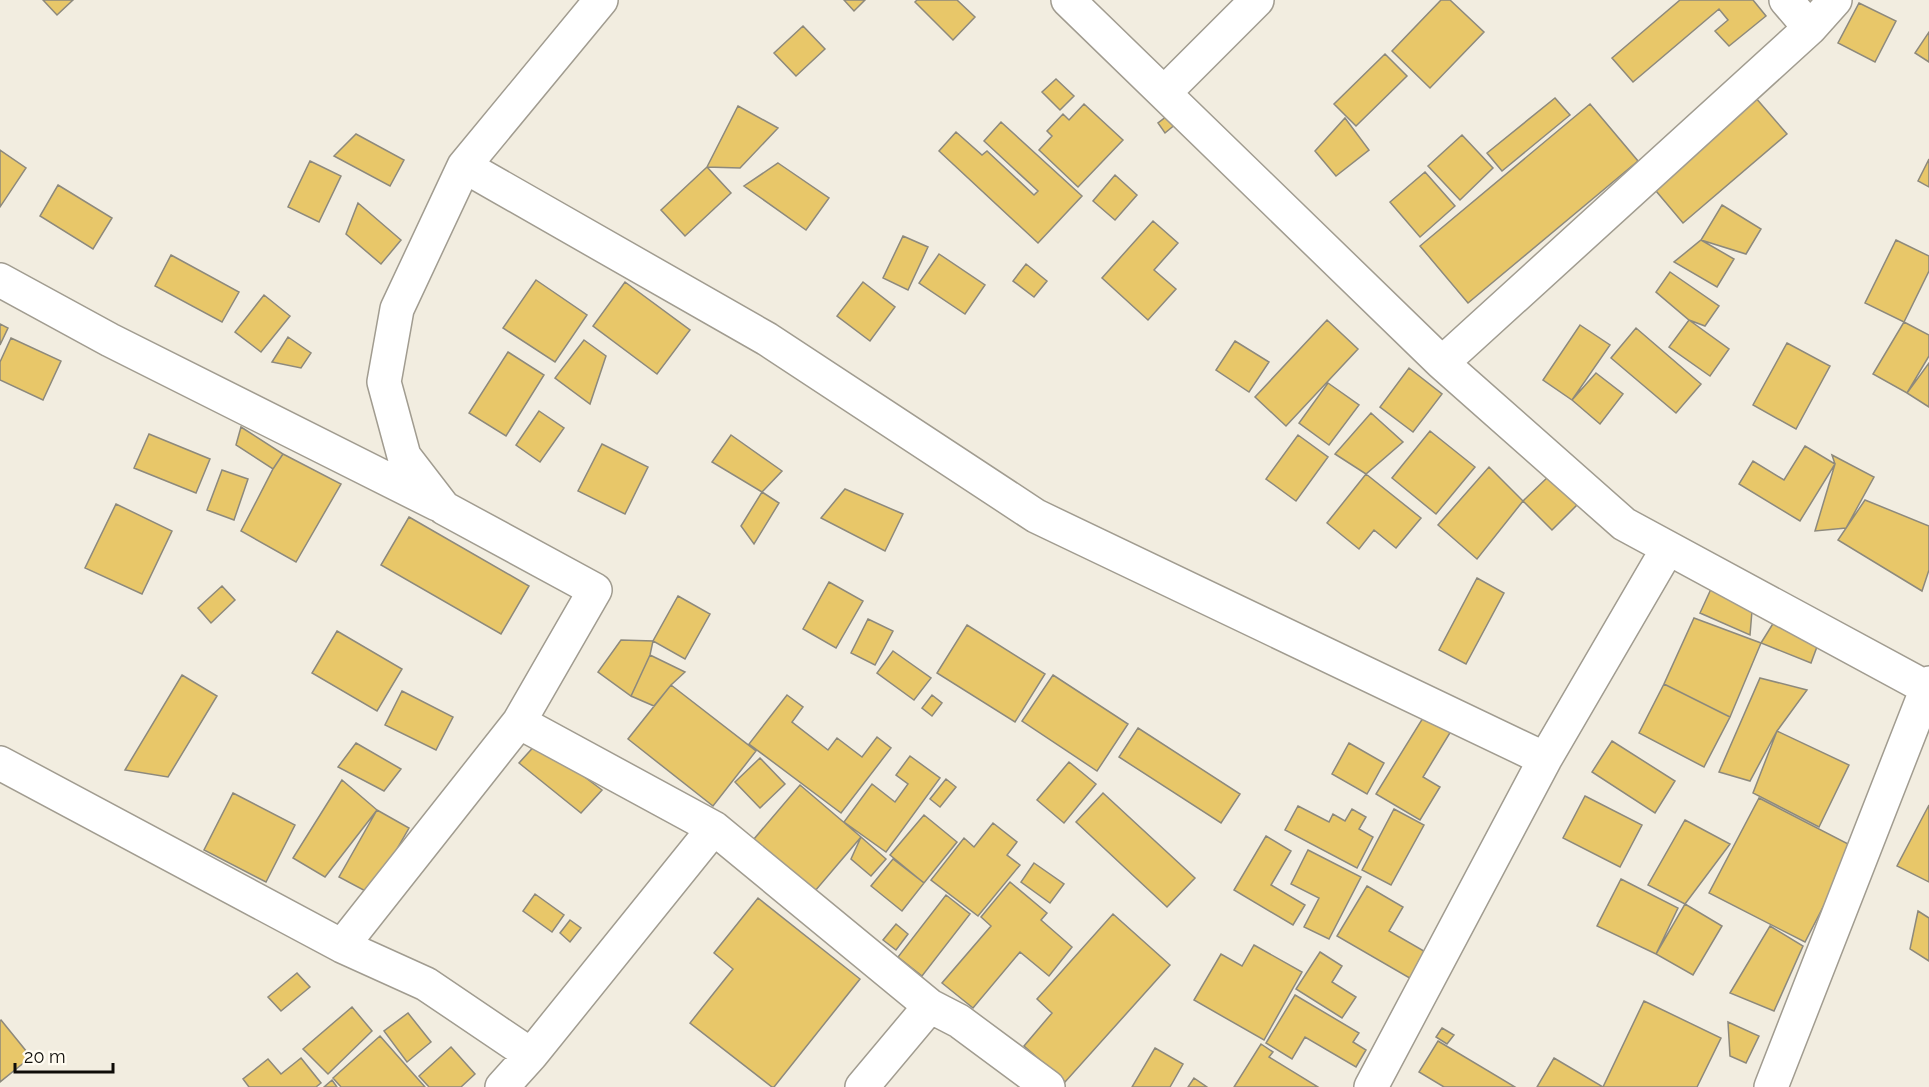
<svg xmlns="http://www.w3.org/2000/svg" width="1929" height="1087" font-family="Raleway,sans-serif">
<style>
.building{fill:#e8c769;stroke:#8d897c;stroke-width:1.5}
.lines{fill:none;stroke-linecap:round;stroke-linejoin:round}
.street-casing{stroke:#a19c90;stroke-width:36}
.street{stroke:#fff;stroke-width:33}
</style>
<rect width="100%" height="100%" fill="#f2ede0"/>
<path class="building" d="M43,0H73L57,15Z
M844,0H865L854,11Z
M917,0H957L975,17L953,40L915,2Z
M1441,0H1450L1484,32L1430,88L1392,51Z
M1680,0H1753L1766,16L1729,46L1715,31L1728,20L1719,9L1633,82L1612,58Z
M1859,3L1896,21L1875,62L1838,43Z
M803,26L825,49L796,76L774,53Z
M1929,32V62L1915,53Z
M1385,54L1407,76L1356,126L1334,104Z
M1056,79L1074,96L1060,110L1042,92Z
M1755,97L1787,134L1683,223L1651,185Z
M1555,98L1570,115L1502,171L1487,153Z
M1084,104L1123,140L1078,187L1039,150L1052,136L1047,131L1063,114L1069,120Z
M1590,104L1638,161L1468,303L1420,246Z
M738,106L778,128L740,168L707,167Z
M1175,110L1183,118L1165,133L1158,123Z
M1345,118L1369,150L1336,176L1315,151Z
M1001,122L1082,196L1038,243L939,151L956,132L982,155L987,151L1034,195L1038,191L984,141Z
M356,134L404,160L390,186L334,156Z
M1462,135L1493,168L1460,200L1428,166Z
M0,150L26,168L0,207Z
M1929,159V187L1918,181Z
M310,161L341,176L319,222L288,207Z
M778,163L829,198L806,230L744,186Z
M707,167L731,193L685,236L661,210Z
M1425,172L1455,206L1420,237L1390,202Z
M1115,175L1137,195L1115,220L1093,201Z
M58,185L112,218L93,249L40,216Z
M358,203L401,240L381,264L346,234Z
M1722,205L1761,229L1746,254L1701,240Z
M1153,221L1178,243L1154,270L1176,289L1148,320L1102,278Z
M903,236L928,247L908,290L883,278Z
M1701,240L1734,259L1717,287L1674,262Z
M1896,240L1929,256V271L1904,322L1865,303Z
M939,254L985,285L965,314L919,283Z
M171,255L239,292L222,322L155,286Z
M1026,264L1047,281L1034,297L1013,281Z
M1670,272L1719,306L1705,326L1689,320L1656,292Z
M536,280L587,315L555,362L503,328Z
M625,282L690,330L657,374L593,326Z
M863,282L895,307L870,341L837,316Z
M264,295L290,316L261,352L235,332Z
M1327,320L1358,349L1286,426L1255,397Z
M1689,320L1729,349L1710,376L1669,347Z
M1904,322L1929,335V356L1907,393L1873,374Z
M0,324L8,328L0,345Z
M1580,325L1610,345L1572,400L1543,380Z
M1636,328L1701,384L1676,413L1611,358Z
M288,337L311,353L301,368L272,362Z
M11,338L61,361L43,400L0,380V362Z
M584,340L606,356L590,404L555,378Z
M1235,341L1269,362L1249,392L1216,370Z
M1787,343L1830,366L1796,429L1753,405Z
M508,352L544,375L506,436L469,413Z
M1929,363V407L1907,393Z
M1409,368L1442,394L1413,432L1380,407Z
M1596,373L1623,394L1600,424L1572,400Z
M1328,383L1359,405L1329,445L1299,423Z
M539,411L564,428L540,462L516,445Z
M1371,413L1403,442L1366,474L1335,454Z
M241,427L283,454L273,469L236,445Z
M1430,431L1475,467L1436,514L1392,478Z
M149,434L210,459L196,493L134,468Z
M731,435L782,471L762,492L712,462Z
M1298,435L1328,457L1296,501L1266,479Z
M602,444L648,467L625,514L578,491Z
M1805,446L1835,464L1800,521L1739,484L1753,461L1784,480Z
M283,454L341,484L296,562L241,531L273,469Z
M1832,455L1874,477L1846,528L1815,531L1835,464Z
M1489,467L1523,501L1477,559L1438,525Z
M222,470L248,479L234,520L207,510Z
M1366,474L1421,518L1396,548L1374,530L1359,549L1327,523Z
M1551,474L1579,503L1552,530L1523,501Z
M845,489L903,514L885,551L821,518Z
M762,492L779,503L754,544L741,526Z
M1865,500L1929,526V570L1922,591L1838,540Z
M116,504L172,531L142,594L85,568Z
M409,517L529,586L501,634L381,565Z
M1477,578L1504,593L1466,664L1439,650Z
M829,582L863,601L836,648L803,629Z
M222,586L235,600L211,623L198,608Z
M1711,589L1752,611L1750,635L1700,613Z
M678,596L710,614L685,659L653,641Z
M1694,618L1761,643L1730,717L1664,684Z
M868,619L893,631L875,665L851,653Z
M1774,622L1818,644L1811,663L1761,643Z
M967,625L1045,674L1015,722L937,673Z
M337,631L402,669L377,711L312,673Z
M621,640L653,641L650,655L631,696L598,672Z
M893,651L931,678L914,700L877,673Z
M650,655L685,672L671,685L654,706L631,696Z
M182,675L217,696L168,777L125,770Z
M1053,675L1128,724L1097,771L1022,721Z
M1760,678L1807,690L1777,731L1750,781L1719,772Z
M1664,684L1730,717L1704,767L1639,733Z
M671,685L756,751L713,806L628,739Z
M402,691L453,717L436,750L385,725Z
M787,695L803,707L792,722L828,750L837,738L862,757L877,737L891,748L841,813L749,744Z
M932,695L942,703L932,716L922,708Z
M1426,713L1459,718L1423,777L1440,787L1420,820L1376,794Z
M1138,728L1240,794L1221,823L1119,757Z
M1777,731L1849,765L1819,827L1753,793Z
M1612,741L1675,781L1655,813L1592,772Z
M538,742L602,790L581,813L519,763Z
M356,743L401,769L384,791L338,767Z
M1349,743L1384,763L1367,794L1332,774Z
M910,756L940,778L886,852L844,822L872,784L895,802L908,784L896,775Z
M760,758L785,784L760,808L735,782Z
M1069,762L1096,784L1064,823L1037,800Z
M946,779L956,787L940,807L930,799Z
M342,780L377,810L325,877L293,858Z
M800,785L861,837L815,891L754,839Z
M233,793L295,825L266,882L204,850Z
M1103,793L1195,878L1167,907L1076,822Z
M1585,796L1642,825L1620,867L1563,838Z
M1759,798L1854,847L1805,942L1709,893Z
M1929,805V882L1897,866Z
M1298,806L1329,822L1333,814L1345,821L1352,809L1366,817L1359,829L1373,837L1357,868L1285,830Z
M1394,809L1424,825L1391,885L1362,870Z
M377,810L409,828L371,894L339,877Z
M924,815L957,842L924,883L890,855Z
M1685,820L1730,844L1685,904L1648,885Z
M993,823L1017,842L1007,855L1020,865L978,916L931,880L964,838L974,847Z
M1266,836L1291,851L1271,885L1305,905L1293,925L1234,890Z
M861,837L886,859L871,876L851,859Z
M1308,850L1361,877L1329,939L1304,927L1319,898L1291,884Z
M893,859L924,883L902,911L871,886Z
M1034,863L1064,884L1050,903L1021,882Z
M1621,879L1678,908L1656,954L1597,926Z
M1010,882L1047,913L1041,920L1072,947L1049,976L1020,952L973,1008L942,983L991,926L981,917Z
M1367,886L1403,907L1389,931L1429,954L1413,980L1337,936Z
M535,894L564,915L552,932L523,911Z
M946,895L970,914L922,976L898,957Z
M758,898L860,979L774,1087H772L690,1023L733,969L714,953Z
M1685,904L1722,926L1693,975L1656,954Z
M1918,911L1929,918V961L1910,949Z
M1113,914L1170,965L1065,1082L1024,1046L1052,1013L1037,999Z
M570,920L581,928L570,942L560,933Z
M896,924L908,934L896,950L883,940Z
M1770,926L1803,946L1774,1011L1730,993Z
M1254,945L1302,972L1264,1040L1194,1000L1221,954L1242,966Z
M1320,952L1342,966L1332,982L1356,997L1342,1018L1296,989Z
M297,973L310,987L281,1011L268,997Z
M1295,995L1359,1033L1353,1042L1366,1050L1356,1067L1305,1037L1292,1059L1266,1043Z
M1644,1001L1721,1038L1697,1087H1603Z
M352,1007L372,1031L328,1074L303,1049Z
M408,1013L431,1042L407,1062L384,1031Z
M1,1020L31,1057L0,1082V1021Z
M1728,1022L1759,1036L1746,1063L1730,1056Z
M1442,1028L1454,1035L1447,1044L1436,1037Z
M380,1036L425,1087H341L333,1078Z
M1438,1041L1515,1087H1444L1419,1072Z
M1261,1044L1273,1052L1269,1057L1318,1087H1234Z
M451,1047L475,1074L461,1087H429L419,1076Z
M1155,1048L1183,1064L1170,1087H1132Z
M301,1058L321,1083L316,1087H249L243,1079L268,1059L281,1074Z
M1554,1058L1603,1087H1537Z
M1194,1078L1207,1087H1188Z
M332,1080L337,1087H324Z"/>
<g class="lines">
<g class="street-casing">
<path id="street" d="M1068,0L1442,363L1624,524L1927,688
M1786,0L1810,28
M1164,93L1257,0
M464,166L767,339L1036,516L1545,759
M0,280L110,340L437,504
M1442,363L1810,28L1835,0
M519,722L714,828L930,1006L959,1021L1048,1087
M0,763L342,946L426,984L531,1055L714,828
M342,946L519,722L595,590L444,508L404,456L384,382L397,309L464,166L601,0
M502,1087L531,1055
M862,1087L930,1006
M1371,1087L1545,759L1668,548
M1771,1087L1929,683"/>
</g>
<use href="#street" class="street"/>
</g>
<path d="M15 1063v9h98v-9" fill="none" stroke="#0e0c08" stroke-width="3"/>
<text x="24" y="1063" font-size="18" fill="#0e0c08" stroke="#fffbf0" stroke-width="4.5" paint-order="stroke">20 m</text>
</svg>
